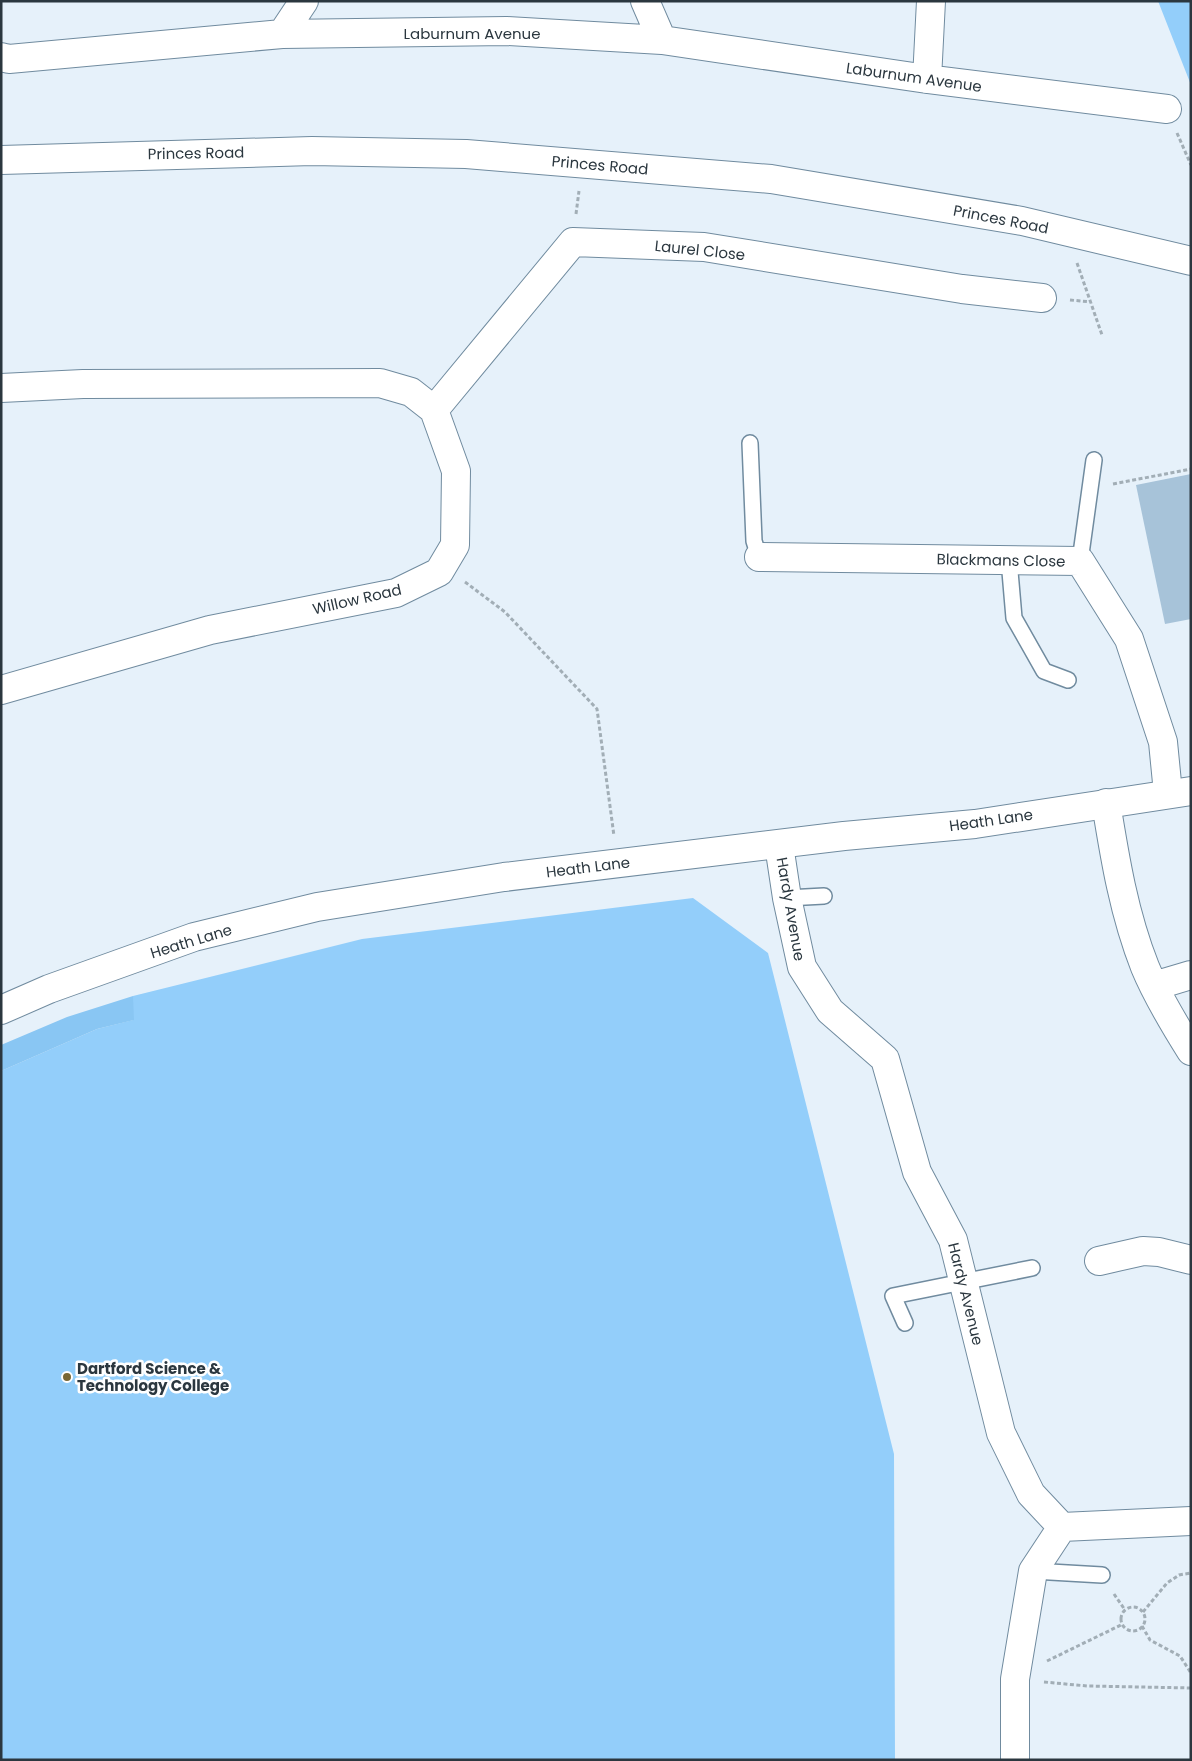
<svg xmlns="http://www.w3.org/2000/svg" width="1192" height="1761" font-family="Poppins,sans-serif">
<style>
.green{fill:#93cefa}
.forest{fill:#89c6f3}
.building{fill:#a7c3d9}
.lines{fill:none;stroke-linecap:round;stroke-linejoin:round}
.lane-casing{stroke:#708b9f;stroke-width:18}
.street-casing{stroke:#708b9f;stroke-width:30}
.secondary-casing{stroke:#708b9f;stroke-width:30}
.path{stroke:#a2aeb6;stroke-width:3;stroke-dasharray:4 2.5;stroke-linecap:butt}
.lane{stroke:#fff;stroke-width:15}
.street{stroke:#fff;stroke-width:28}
.secondary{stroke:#fff;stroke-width:28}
.poi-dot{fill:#786735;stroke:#fff;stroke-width:2}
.labels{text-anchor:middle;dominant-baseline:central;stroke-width:5;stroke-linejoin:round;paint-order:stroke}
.street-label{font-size:15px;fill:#2b373f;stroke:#fff}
.poi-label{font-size:15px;font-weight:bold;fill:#2b373f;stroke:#fff;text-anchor:start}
</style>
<rect width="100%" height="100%" fill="#e6f1fa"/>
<path class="green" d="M1158,1H1191V85Z
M693,898L768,953L894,1454L895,1760H1V1071L97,1029L133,1020V996L362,939Z"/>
<path class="forest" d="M133,996L134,1020L97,1029L1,1071V1045L67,1017Z"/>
<path class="building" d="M1191,474V619L1165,624L1136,485Z"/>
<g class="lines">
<g class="lane-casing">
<path id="lane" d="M750,443L754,541L759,557
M1009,560L1014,618L1044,671L1068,680
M1080,561L1094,460
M787,898L824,896
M905,1323L893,1296L1032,1268
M1033,1571L1102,1575"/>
</g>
<g class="street-casing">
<path id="street" d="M645,1L662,40
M282,34L304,1
M1,57L9,59L282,34L507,31L662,40L927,79L1167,109
M927,79L931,1
M1,388L83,384L380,383L411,392L434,410L456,471L455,545L439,572L396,593L210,630L1,690
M434,410L573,242L704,247L962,289L1042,298
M759,557L1080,561L1129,639L1163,742L1168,793
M1106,803C1115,859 1124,914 1145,967C1157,996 1174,1024 1191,1051
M779,845L787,898L802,967L830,1011L885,1059L917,1172L953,1240L1001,1433L1031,1494L1062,1527L1033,1571L1015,1679V1760
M1154,986L1191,975
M1099,1261L1143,1251L1159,1252L1191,1260
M1062,1527L1191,1521"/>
</g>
<g class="secondary-casing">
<path id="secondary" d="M1,160L312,151L466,154L771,179L1022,221L1191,261
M1,1010L49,989L194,937L317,907L504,877L844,836L975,824L1191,791"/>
</g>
<path class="path" d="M1177,133L1191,165
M576,214L579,191
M1077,263L1102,335
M1070,300L1091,302
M1113,484L1191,469
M465,582L505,612L597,709L614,836
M1114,1594L1125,1610
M1121 1619a12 12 0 1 1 24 0a12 12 0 1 1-24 0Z
M1143,1612L1167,1583L1179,1575L1191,1573
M1142,1626L1150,1640L1180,1656L1191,1673
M1047,1661L1123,1624
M1044,1682L1087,1686L1191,1688"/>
<use href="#lane" class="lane"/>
<use href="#street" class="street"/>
<use href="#secondary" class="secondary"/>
</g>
<circle class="poi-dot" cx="67" cy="1377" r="5"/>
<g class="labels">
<g class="street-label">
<text x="472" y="33">Laburnum Avenue</text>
<text transform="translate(914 77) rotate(8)">Laburnum Avenue</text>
<text transform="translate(196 153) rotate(-1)">Princes Road</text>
<text transform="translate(600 165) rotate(5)">Princes Road</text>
<text transform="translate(1001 219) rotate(11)">Princes Road</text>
<text transform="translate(700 250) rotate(6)">Laurel Close</text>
<text transform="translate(1001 560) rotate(1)">Blackmans Close</text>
<text transform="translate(357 599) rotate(-13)">Willow Road</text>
<text transform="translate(991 820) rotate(-8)">Heath Lane</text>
<text transform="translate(588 867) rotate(-7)">Heath Lane</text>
<text transform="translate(791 909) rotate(80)">Hardy Avenue</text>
<text transform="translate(191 941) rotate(-17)">Heath Lane</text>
<text transform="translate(966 1294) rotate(76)">Hardy Avenue</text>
</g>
<g class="poi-label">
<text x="77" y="1368">Dartford Science &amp;<tspan x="77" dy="17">Technology College</tspan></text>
</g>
</g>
<rect width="1192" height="1761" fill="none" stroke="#2b373f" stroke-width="5"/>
</svg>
